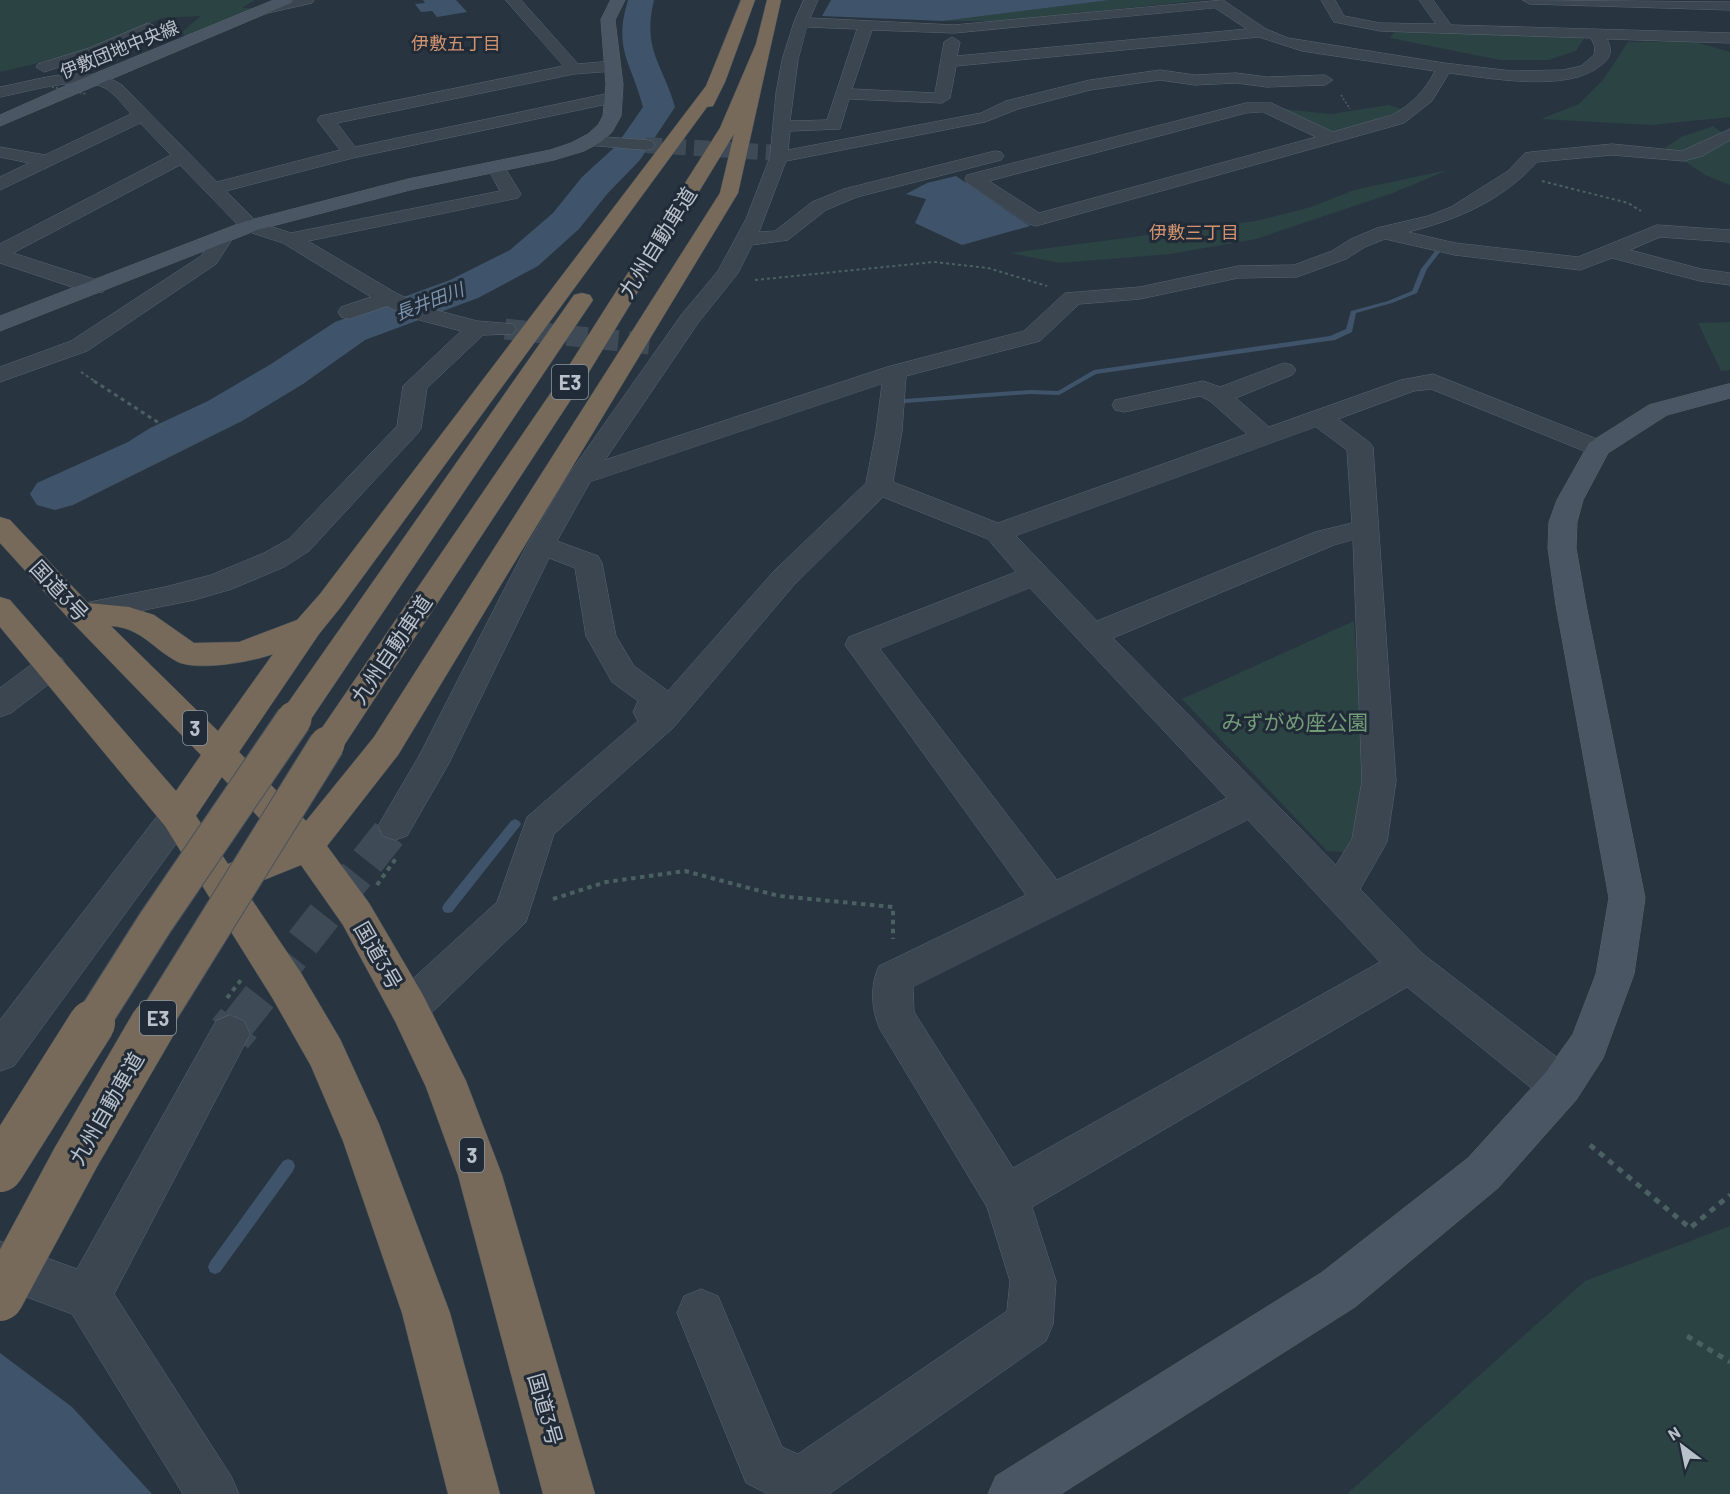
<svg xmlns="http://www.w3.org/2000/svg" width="1730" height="1494" font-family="Barlow,'Noto Sans JP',sans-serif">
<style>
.green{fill:#2b4343}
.water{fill:#3f546a}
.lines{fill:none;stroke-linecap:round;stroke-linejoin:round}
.stream{fill:#3f546a;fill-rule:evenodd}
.river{fill:#3f546a;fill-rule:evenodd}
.street-tunnel-far3{stroke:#3e4a56;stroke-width:16;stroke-dasharray:16 8;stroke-linecap:butt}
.street-tunnel-far2{stroke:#3e4a56;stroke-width:21;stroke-dasharray:21 10;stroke-linecap:butt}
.street-tunnel-far1{stroke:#3e4a56;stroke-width:35;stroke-dasharray:35 17;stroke-linecap:butt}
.street-tunnel{stroke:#3e4a56;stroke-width:46;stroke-dasharray:46 22;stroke-linecap:butt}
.street-casing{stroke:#5a646f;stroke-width:1}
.secondary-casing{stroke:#5a646f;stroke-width:1}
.highway-casing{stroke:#47515c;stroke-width:1}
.path-far4{stroke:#4b6061;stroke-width:1.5;stroke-dasharray:2 2;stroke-linecap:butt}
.path-far3{stroke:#4b6061;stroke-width:2;stroke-dasharray:3 3;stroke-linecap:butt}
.path-far2{stroke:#4b6061;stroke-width:3;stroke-dasharray:4 4;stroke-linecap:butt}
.path-far1{stroke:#4b6061;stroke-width:4;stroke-dasharray:4.5 4.5;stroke-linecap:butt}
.path{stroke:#4b6061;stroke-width:5;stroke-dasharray:6 6;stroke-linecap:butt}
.street{fill:#3c4651;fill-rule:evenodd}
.secondary{fill:#4b5664;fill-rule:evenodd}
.highway{fill:#776a5a;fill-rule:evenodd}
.highway-bridge-far1-casing{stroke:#47515c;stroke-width:37;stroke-linecap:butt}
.highway-bridge-casing{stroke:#47515c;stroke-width:47;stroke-linecap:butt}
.path-bridge{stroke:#4b6061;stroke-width:1.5;stroke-dasharray:2 2;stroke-linecap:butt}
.highway-bridge-far1{stroke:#776a5a;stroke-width:35}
.highway-bridge{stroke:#776a5a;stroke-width:46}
.labels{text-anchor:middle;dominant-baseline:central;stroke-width:6;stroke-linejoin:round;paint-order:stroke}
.far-neighbourhood-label{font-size:18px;fill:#d1936f;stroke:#212b37}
.far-street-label{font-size:18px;fill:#b9c2cb;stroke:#212b37}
.far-water-label{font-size:18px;font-style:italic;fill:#7c94ac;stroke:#212b37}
.shield{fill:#212b37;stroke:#8b959f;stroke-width:1.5}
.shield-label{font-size:20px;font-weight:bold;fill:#b9c2cb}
.street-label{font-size:21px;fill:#b9c2cb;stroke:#212b37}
.park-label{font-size:21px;fill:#729b78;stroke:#212b37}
</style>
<rect width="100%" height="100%" fill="#283541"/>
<path class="green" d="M0,0H255L242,8H256L185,37L182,32L201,16L162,18L81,53L0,72Z
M1110,0H1204L1002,21H943Z
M1395,31L1585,37L1576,51L1548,60H1500L1390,38Z
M1692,41L1730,52V117L1651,125L1541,119L1579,104L1603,80L1628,42Z
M1389,105L1404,110L1338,132L1326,131L1282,109L1331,114Z
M1713,126L1730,138V185L1705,175L1665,148L1681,137Z
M1448,170L1393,193L1256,239L1170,254L1060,263L1010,253L1256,221L1311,207L1354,190Z
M1730,322V370L1721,371L1698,323Z
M1354,621L1366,792L1347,852L1327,851L1182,699Z
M1730,1226V1494H1347L1585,1281Z"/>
<path class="water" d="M423,0H456L467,12L437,17L432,11L421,12L415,4L425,3Z
M831,0H1110L943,21L822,16Z
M956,176L1030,226L962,245L915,223L926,199L906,194L927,183Z
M0,1353L72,1407L152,1494H0Z"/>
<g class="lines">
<path class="stream" d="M1435,251L1440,252L1427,269L1417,293L1392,303L1356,313L1352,332L1335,340L1096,374L1059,395L1030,394L905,403L901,401L905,399L1030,390L1058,391L1094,370L1330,336L1346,329L1351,311L1388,301L1412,291L1421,269Z
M515,819L519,821L521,824L519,827L452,912L448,913L444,912L442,908L444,904L511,821Z
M288,1159L293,1161L295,1166L293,1171L220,1272L215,1274L210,1272L208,1267L210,1262L283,1161Z"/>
<path class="river" d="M628,0H654C642,50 662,62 675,107L640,160L608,193L579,229L538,266L478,298L365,340L303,384L242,421L73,505L55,510L37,505L30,494L37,483L128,442L150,428L208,401L271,364L335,322L450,280L510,250L553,213L582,177L616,146L643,107C631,61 613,50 628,0Z"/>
<path class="street-tunnel-far3" d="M646,145L780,153"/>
<path class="street-tunnel-far2" d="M505,329L659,345"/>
<path class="street-tunnel-far1" d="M238,1024L395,826"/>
<path class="street-tunnel" d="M230,1034L239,1023"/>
<g class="street-casing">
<path id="street" d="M289,0H314L312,3L268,13L261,9L263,6Z
M506,0H521L578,64L613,61L621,66L613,71L574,74L337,123L355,147L615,92L621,93L623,97L621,101L353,158L226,191L257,222L291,233L500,191L487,167L490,163H502L521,194L518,198L308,241L396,293L428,308L477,321L513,324L516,329L513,334L483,335L427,388L421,428L418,433L309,551L284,567L232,589L194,600L80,623L70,620L65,613L70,606L165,587L211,575L264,553L289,539L397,426L403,386L461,331L412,318L387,306L349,319L341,317L338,312L341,307L371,297L283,243L243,230L180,165L13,253L103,282L106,287L103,292L95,293L87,292L0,263V244L171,155L140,123L0,190V177L29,163L0,157V147L45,155L131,114C123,105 115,94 105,88C80,75 27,92 0,97V87C39,80 86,62 122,85L217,182L340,150L317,120L320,116L563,66Z
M804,0H818L810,18L954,25L1223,0L1266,29L1288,38L1444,63L1512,71L1563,70L1581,66L1594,55L1595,47L1591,38L1380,31L1334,22L1321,0H1335L1344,16L1380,23L1436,24L1419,0H1433L1451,25L1730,33V43L1607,39C1613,51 1611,58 1600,66C1567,93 1489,78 1449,73L1432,101L1404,123L1036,226L1029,224L967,183L965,179L967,175L1246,103H1271L1333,132L1392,115C1411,105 1425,91 1435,71L1302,51L1259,37L956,66L950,98L942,103L849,99L840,129L790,131L788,150L981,113L1006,101L1090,80L1160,70L1195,75L1236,73L1267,77L1325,75L1333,80L1325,85L1267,87L1236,83L1195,85L1160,80L1090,90L1018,109L985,122L786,161L759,232L775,231L812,202L844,189L995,151L1001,152L1004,156L1001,160L857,197L826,210L788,240L752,245L738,273L698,323L605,460L887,367L1024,331L1065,293L1140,287L1238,266L1294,265L1332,251L1351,239L1377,228L1428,216L1451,207L1508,171L1525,153L1531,152L1612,144L1682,151L1730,129V140L1702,156L1684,161L1612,155L1537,162C1503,200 1457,220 1408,232L1455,243L1578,257L1657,225L1730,230V242L1660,237L1630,250L1701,269L1730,273V285L1700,281L1612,258L1580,270L1455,255L1385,239L1365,247L1346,259L1297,277L1238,278L1140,299L1079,304L1040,341L906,376L902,431L893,482L998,523L1247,434L1210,401L1200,396L1124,412L1115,410L1112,405L1115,400L1203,381L1220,387L1284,363L1292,365L1296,370L1292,375L1236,398L1269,427L1401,380L1433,374L1607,443L1611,448L1607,453L1598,456L1589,453L1431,389L1414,391L1338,419L1369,442L1373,447L1396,781L1387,842L1360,889L1423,954L1576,1072L1582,1086L1576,1100L1561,1106L1546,1100L1407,987L1032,1207L1056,1281L1053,1324L1046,1341L829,1494H768L746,1483L677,1313L684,1296L701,1289L718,1296L782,1447L798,1454L1007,1311L1010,1281L987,1207L880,1029C871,1010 870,985 879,966L1026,895L845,645L849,637L1016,572L988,539L883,497L794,585L673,728L554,834L526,922L423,1021L409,1026L395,1021L389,1008L395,995L497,902L527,817L638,721L633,712L638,701L612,682L586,636L575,568L549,558L449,763L407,836L395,840L383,836L378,826L419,756L527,545L567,477L682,314L718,271L746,219L770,157L776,93L782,60L794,22ZM1215,8L1247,29L957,56L960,42L952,37L944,42L935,93L852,89L872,30L954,33ZM807,27L857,29L827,120L790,121L798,60ZM1263,112L1316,137L1039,213L989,181L1246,113ZM882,384L876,431L866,483L774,571L668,691L634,666L616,636L602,563L598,556L557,541L590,482ZM1316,427L1347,450L1352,523L1315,532L1097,621L1016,536ZM1353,540L1362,781L1352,839L1336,865L1113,638L1334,545ZM1030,588L1227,798L1057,880L880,649ZM1248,820L1380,962L1013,1168L914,1012L913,987Z
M1523,0L1730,2V10L1530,4Z
M149,23L156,27L154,30L99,54L44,72L36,67L38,64L89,48Z
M592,136L646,140L652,141L655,145L652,149L646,150L586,145L583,141L586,137Z
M223,232L230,234L233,238L216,264L87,351L0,382V367L71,341L201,256L216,234Z
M51,655L62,658L66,666L62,674L11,713L0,717V688L40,658Z
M177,802L189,806L194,816L189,826L14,1066L0,1071V1020L165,806Z
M230,1015L244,1021L250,1034L114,1294L231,1476L239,1494H183L72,1314L0,1287V1241L77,1269L216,1021Z"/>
</g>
<g class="secondary-casing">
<path id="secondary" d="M274,0H293L291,3L0,126V115L74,82Z
M611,0H625L615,20L623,85L621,116L612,132L601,142L584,151L554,160L410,190L257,230L0,331V316L243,222L408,179L550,150L571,143L588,134L598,125L603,116L606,85L601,20Z
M1730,384V398L1667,415L1608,453L1583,500L1577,522L1576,548L1586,605L1645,898L1634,974L1603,1058L1576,1100L1498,1188L1355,1307L1061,1494H988L996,1476L1321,1273L1468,1158L1546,1072L1573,1034L1596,974L1609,898L1556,605L1548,548L1549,522L1557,500L1589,443L1649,405Z"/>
</g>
<g class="highway-casing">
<path id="highway" d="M741,0H755L725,82L713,106L707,107L340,608L319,634L239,752L306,821L374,737L720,193L734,134L589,372L339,753L327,757L315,753L311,744L565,372L720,128L756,44L767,0H781L738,193L398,755L327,846L369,903L423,995L466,1081L502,1175L595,1494H543L458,1175L426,1087L395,1021L343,925L301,865L244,888L301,973L340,1039L379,1124L450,1313L500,1494H448L402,1313L343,1141L311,1066L273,999L165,826L0,627V597L10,600L176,791L201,755L70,620L0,543V517L10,520L88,603L129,607L154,615L194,643L239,642L297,620L320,594L706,86ZM111,626C141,628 151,647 176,661C195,672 252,662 273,654L218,731ZM222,777L281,842L228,864L196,816Z
M582,293L590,295L593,300L305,728L294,731L283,728L278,719L283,710L574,295Z"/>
</g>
<path class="path-far4" d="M1341,95L1350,109"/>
<path class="path-far3" d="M1542,181L1628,203L1641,211
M755,280L934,262L988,268L1047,286
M81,372L96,382"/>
<path class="path-far2" d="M94,381L162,425"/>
<path class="path-far1" d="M377,885L397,857
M553,899L606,882L685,871L779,896L893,907V939
M227,998L241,980"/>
<path class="path" d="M1590,1145L1690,1228L1730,1195
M1687,1336L1730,1362"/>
<use href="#street" class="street"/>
<use href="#secondary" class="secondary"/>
<use href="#highway" class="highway"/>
<g class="highway-bridge-far1-casing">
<path id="highway-bridge-far1" d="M91,1024L155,923L294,719
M153,1024L327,744"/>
</g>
<g class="highway-bridge-casing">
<path id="highway-bridge" d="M0,1169L92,1023
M0,1298L76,1157L154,1023"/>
</g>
<path class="path-bridge" d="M52,87L86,94"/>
<use href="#highway-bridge-far1" class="highway-bridge-far1"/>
<use href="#highway-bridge" class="highway-bridge"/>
</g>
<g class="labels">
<g class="far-neighbourhood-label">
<text x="456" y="43">伊敷五丁目</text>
<text x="1194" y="232">伊敷三丁目</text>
</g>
<g class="far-street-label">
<text transform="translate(119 49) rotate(-22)">伊敷団地中央線</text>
</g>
<g class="far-water-label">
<text transform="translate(429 301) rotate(-21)">長井田川</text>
</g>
<g class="shield">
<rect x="552" y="365" width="36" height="34" rx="4.5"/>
<rect x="183" y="711" width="24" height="34" rx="4.5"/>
<rect x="140" y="1001" width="36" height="34" rx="4.5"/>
<rect x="460" y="1138" width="24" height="34" rx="4.5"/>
</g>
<g class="shield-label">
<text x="570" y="382">E3</text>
<text x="195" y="728">3</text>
<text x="158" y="1018">E3</text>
<text x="472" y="1155">3</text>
</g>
<g class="street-label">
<text transform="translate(657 242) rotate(-58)">九州自動車道</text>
<text transform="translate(60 590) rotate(47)">国道3号</text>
<text transform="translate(391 649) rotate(-56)">九州自動車道</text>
<text transform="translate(379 955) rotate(60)">国道3号</text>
<text transform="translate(106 1108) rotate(-60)">九州自動車道</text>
<text transform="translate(546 1409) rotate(74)">国道3号</text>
</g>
<g class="park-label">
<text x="1295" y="721">みずがめ座公園</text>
</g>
</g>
<g transform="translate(1682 1446) rotate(328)" stroke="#212b37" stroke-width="4.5" paint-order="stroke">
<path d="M0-4.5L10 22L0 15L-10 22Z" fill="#b9c2cb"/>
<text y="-9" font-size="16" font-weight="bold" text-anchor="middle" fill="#b9c2cb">N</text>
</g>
</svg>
